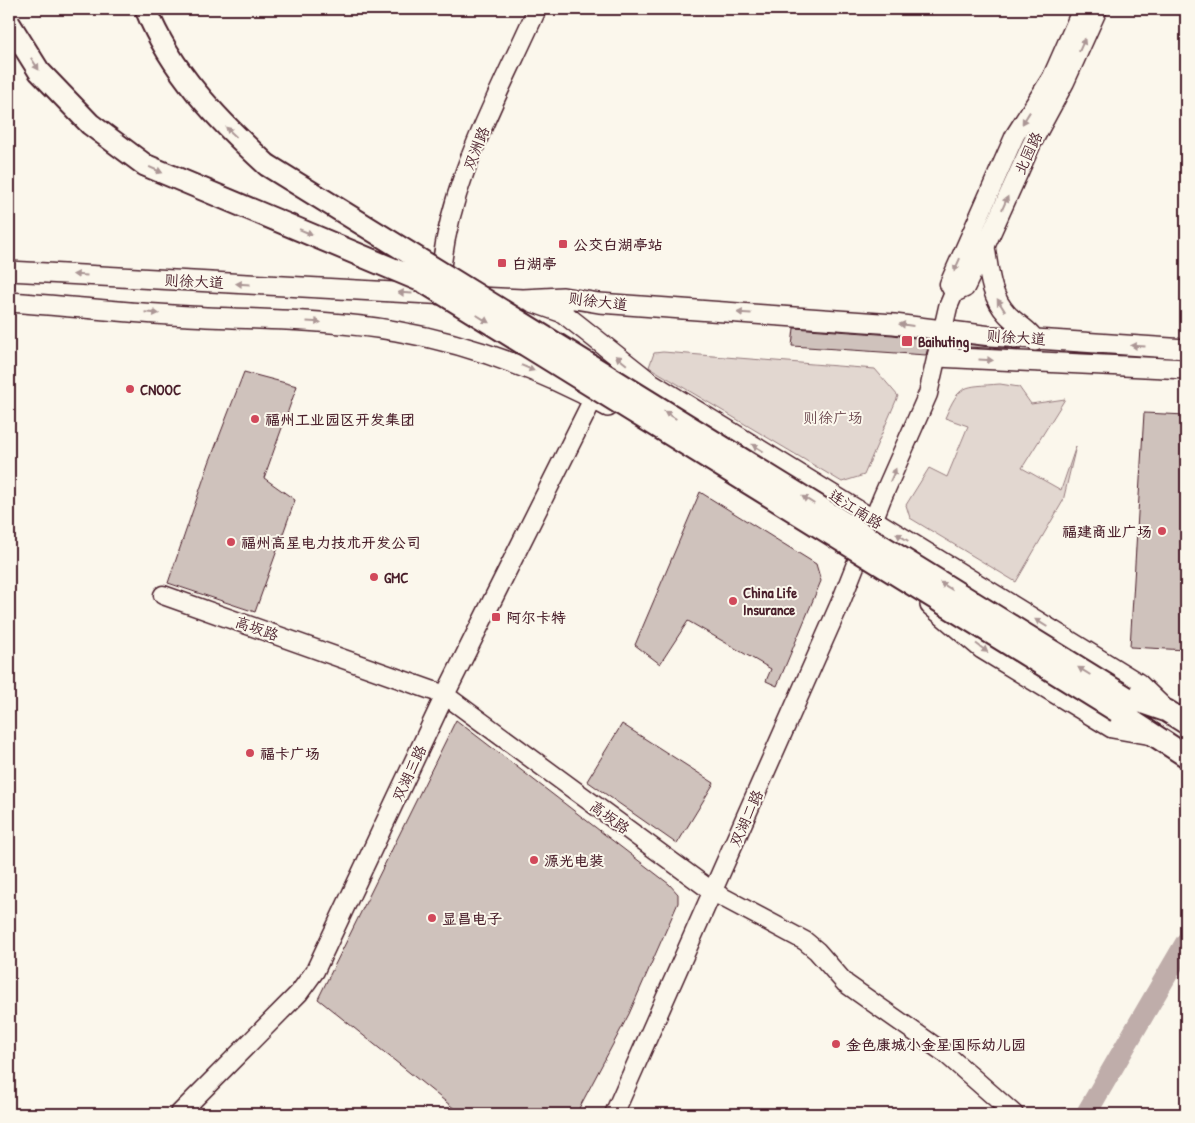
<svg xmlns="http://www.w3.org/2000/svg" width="1195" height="1123" font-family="'Patrick Hand','LXGW WenKai TC',sans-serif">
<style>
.green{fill:#e2d7d0;stroke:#967b7e}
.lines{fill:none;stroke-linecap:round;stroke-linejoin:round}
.river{stroke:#bfadaa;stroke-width:21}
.building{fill:#cfc2bc;stroke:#4a1f2b}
.secondary-casing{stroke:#4a1f2b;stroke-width:21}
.primary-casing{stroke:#4a1f2b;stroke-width:22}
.highway-casing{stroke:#4a1f2b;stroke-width:25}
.secondary{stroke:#fbf7ec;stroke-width:18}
.primary{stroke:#fbf7ec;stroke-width:19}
.highway{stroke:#fbf7ec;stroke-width:21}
.highway-bridge-casing{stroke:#4a1f2b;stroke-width:25;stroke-linecap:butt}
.highway-bridge{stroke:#fbf7ec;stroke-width:21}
.oneway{fill:#ab9695}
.poi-dot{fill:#d1495b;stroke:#fbf7ec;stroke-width:2}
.labels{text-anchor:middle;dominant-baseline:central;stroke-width:4;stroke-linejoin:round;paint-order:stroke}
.street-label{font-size:15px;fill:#4a1f2b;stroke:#fbf7ec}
.poi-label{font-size:15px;font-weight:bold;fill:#4a1f2b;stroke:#fbf7ec;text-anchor:start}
.park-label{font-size:15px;fill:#704d54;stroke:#fbf7ec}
</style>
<rect width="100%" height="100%" fill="#fbf7ec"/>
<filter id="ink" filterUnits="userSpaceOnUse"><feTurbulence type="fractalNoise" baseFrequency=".02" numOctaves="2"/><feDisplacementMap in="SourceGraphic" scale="10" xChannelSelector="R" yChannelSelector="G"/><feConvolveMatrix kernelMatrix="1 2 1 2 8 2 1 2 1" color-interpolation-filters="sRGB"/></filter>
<g filter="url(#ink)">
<path class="green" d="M663,352L875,369L898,396L864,475L842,482L649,367L654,353Z
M1000,384L1019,387L1031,404L1065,399L1022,468L1061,490L1076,446L1063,501L1016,582L910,518L906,505L929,468L947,477L968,426L945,418C960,383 963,387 1000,384Z"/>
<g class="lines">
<path class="river" d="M1086,1114L1186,942"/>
</g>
<path class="building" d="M794,328L893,335L930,340L926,355L792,346Z
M951,342L990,347L1021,350L950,346Z
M244,372L297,386L264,478L295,500L255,612L168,583L209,463Z
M1144,413L1186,415V650L1130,647Z
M700,492L816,564L821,581L777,686L766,681L771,669L688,621L660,664L635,645Z
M456,720L669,884L678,894V903L629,1014L576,1114H461L318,999Z
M622,724L714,783L677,844L587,781Z"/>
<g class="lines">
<g class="secondary-casing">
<path id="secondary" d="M440,285C445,187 498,97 537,9
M954,293L949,284L1015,135L1052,77L1082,9
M163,595L445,695L713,892L805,941L817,951L845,983L946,1054L1014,1114
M179,1114L299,993L315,971L445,695L593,399
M614,1114L842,599L882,498L928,394L948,307L954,293L965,288L985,247L1032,143L1065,82L1098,9"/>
</g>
<g class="primary-casing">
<path id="primary" d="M985,247C989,271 990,296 1007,314C1015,323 1031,331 1035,341
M9,271L448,295
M478,297L523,299L563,297L599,303L894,324L991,336L1186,349
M9,302C69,306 129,313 189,316C258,320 329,319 396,331C471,344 542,371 608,407
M532,302L563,313L650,382L1138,683L1167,711
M937,357L1186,369
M930,605L982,649L1112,728L1152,735"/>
</g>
<g class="highway-casing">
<path id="highway" d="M146,9C171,72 218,120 267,165
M1126,697L1167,711L1186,723
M1117,711L1186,756"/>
</g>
<use href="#secondary" class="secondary"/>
<use href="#primary" class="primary"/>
<use href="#highway" class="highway"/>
<g class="highway-bridge-casing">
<path id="highway-bridge" d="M9,23L39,71L90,124L145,165L424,282L1117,711
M267,165L1126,697"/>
</g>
<use href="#highway-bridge" class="highway-bridge"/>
</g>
<defs><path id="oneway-solid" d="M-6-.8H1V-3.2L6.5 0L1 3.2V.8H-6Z" transform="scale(1.25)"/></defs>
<g class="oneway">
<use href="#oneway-solid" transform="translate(1082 45) rotate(-66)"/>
<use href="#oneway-solid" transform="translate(35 64) rotate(57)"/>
<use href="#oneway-solid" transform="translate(1026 118) rotate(122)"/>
<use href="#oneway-solid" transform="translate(231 132) rotate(-137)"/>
<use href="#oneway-solid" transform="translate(156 170) rotate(24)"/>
<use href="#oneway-solid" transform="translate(1005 203) rotate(-66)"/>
<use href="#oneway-solid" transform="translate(306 232) rotate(22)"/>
<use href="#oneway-solid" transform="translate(957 265) rotate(114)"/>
<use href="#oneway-solid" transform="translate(80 275) rotate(-177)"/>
<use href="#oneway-solid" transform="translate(243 284) rotate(-177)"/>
<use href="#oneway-solid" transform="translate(405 293) rotate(-177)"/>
<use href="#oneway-solid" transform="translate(1001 305) rotate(-122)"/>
<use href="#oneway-solid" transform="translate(152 313) rotate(5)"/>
<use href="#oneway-solid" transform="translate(744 313) rotate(-176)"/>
<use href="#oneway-solid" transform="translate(483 319) rotate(32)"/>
<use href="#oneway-solid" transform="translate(314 322) rotate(3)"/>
<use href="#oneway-solid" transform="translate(906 325) rotate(-173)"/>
<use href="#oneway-solid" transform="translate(1138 346) rotate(-176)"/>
<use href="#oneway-solid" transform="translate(621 360) rotate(-141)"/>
<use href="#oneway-solid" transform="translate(986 360) rotate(4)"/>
<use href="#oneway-solid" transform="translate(528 368) rotate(22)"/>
<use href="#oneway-solid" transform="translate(670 415) rotate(-148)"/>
<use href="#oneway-solid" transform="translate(758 448) rotate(-148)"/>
<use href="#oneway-solid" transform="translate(893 475) rotate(-66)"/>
<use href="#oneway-solid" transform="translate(808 500) rotate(-148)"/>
<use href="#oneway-solid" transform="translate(902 537) rotate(-148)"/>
<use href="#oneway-solid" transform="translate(946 586) rotate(-148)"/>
<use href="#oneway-solid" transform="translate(1041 623) rotate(-148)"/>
<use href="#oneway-solid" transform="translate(982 648) rotate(37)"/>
<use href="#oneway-solid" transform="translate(1084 671) rotate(-148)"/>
</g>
</g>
<g class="poi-dot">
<rect x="558" y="239" width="10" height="10" rx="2.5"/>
<rect x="497" y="258" width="10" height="10" rx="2.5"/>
<rect x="901" y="335" width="12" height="12" rx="2.5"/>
<circle cx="130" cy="389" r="5"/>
<circle cx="255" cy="419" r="5"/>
<circle cx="1162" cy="531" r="5"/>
<circle cx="231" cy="542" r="5"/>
<circle cx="374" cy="577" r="5"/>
<circle cx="733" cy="601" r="5"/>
<rect x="491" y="612" width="10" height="10" rx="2.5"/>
<circle cx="250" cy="753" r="5"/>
<circle cx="534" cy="860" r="5"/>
<circle cx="432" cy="918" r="5"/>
<circle cx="836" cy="1044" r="5"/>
</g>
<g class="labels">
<g class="street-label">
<text transform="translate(476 148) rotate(-68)">双洲路</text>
<text transform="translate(1028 153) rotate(-65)">北园路</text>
<text transform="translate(194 281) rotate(3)">则徐大道</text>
<text transform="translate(598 301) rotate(7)">则徐大道</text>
<text transform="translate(1016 337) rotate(4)">则徐大道</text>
<text transform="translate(856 509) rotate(32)">连江南路</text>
<text transform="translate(257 628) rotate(19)">高坂路</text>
<text transform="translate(409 773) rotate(-65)">双湖三路</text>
<text transform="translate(610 817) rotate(36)">高坂路</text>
<text transform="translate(746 818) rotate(-66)">双湖二路</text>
</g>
<g class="poi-label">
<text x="573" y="244">公交白湖亭站</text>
<text x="512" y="263">白湖亭</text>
<text x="918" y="341">Baihuting</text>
<text x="140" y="389">CNOOC</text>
<text x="265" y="419">福州工业园区开发集团</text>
<text x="1152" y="531" text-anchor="end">福建商业广场</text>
<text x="241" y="542">福州高星电力技术开发公司</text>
<text x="384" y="577">GMC</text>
<text x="743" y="592">China Life<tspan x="743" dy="17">Insurance</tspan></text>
<text x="506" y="617">阿尔卡特</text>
<text x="260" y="753">福卡广场</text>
<text x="544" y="860">源光电装</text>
<text x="442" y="918">显昌电子</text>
<text x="846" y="1044">金色康城小金星国际幼儿园</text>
</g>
<g class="park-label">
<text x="833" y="417">则徐广场</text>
</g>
</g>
<rect width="1195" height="1123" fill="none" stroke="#fbf7ec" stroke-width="30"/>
<rect x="15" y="15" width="1165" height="1093" fill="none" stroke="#4a1f2b" stroke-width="2" filter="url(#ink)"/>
</svg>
